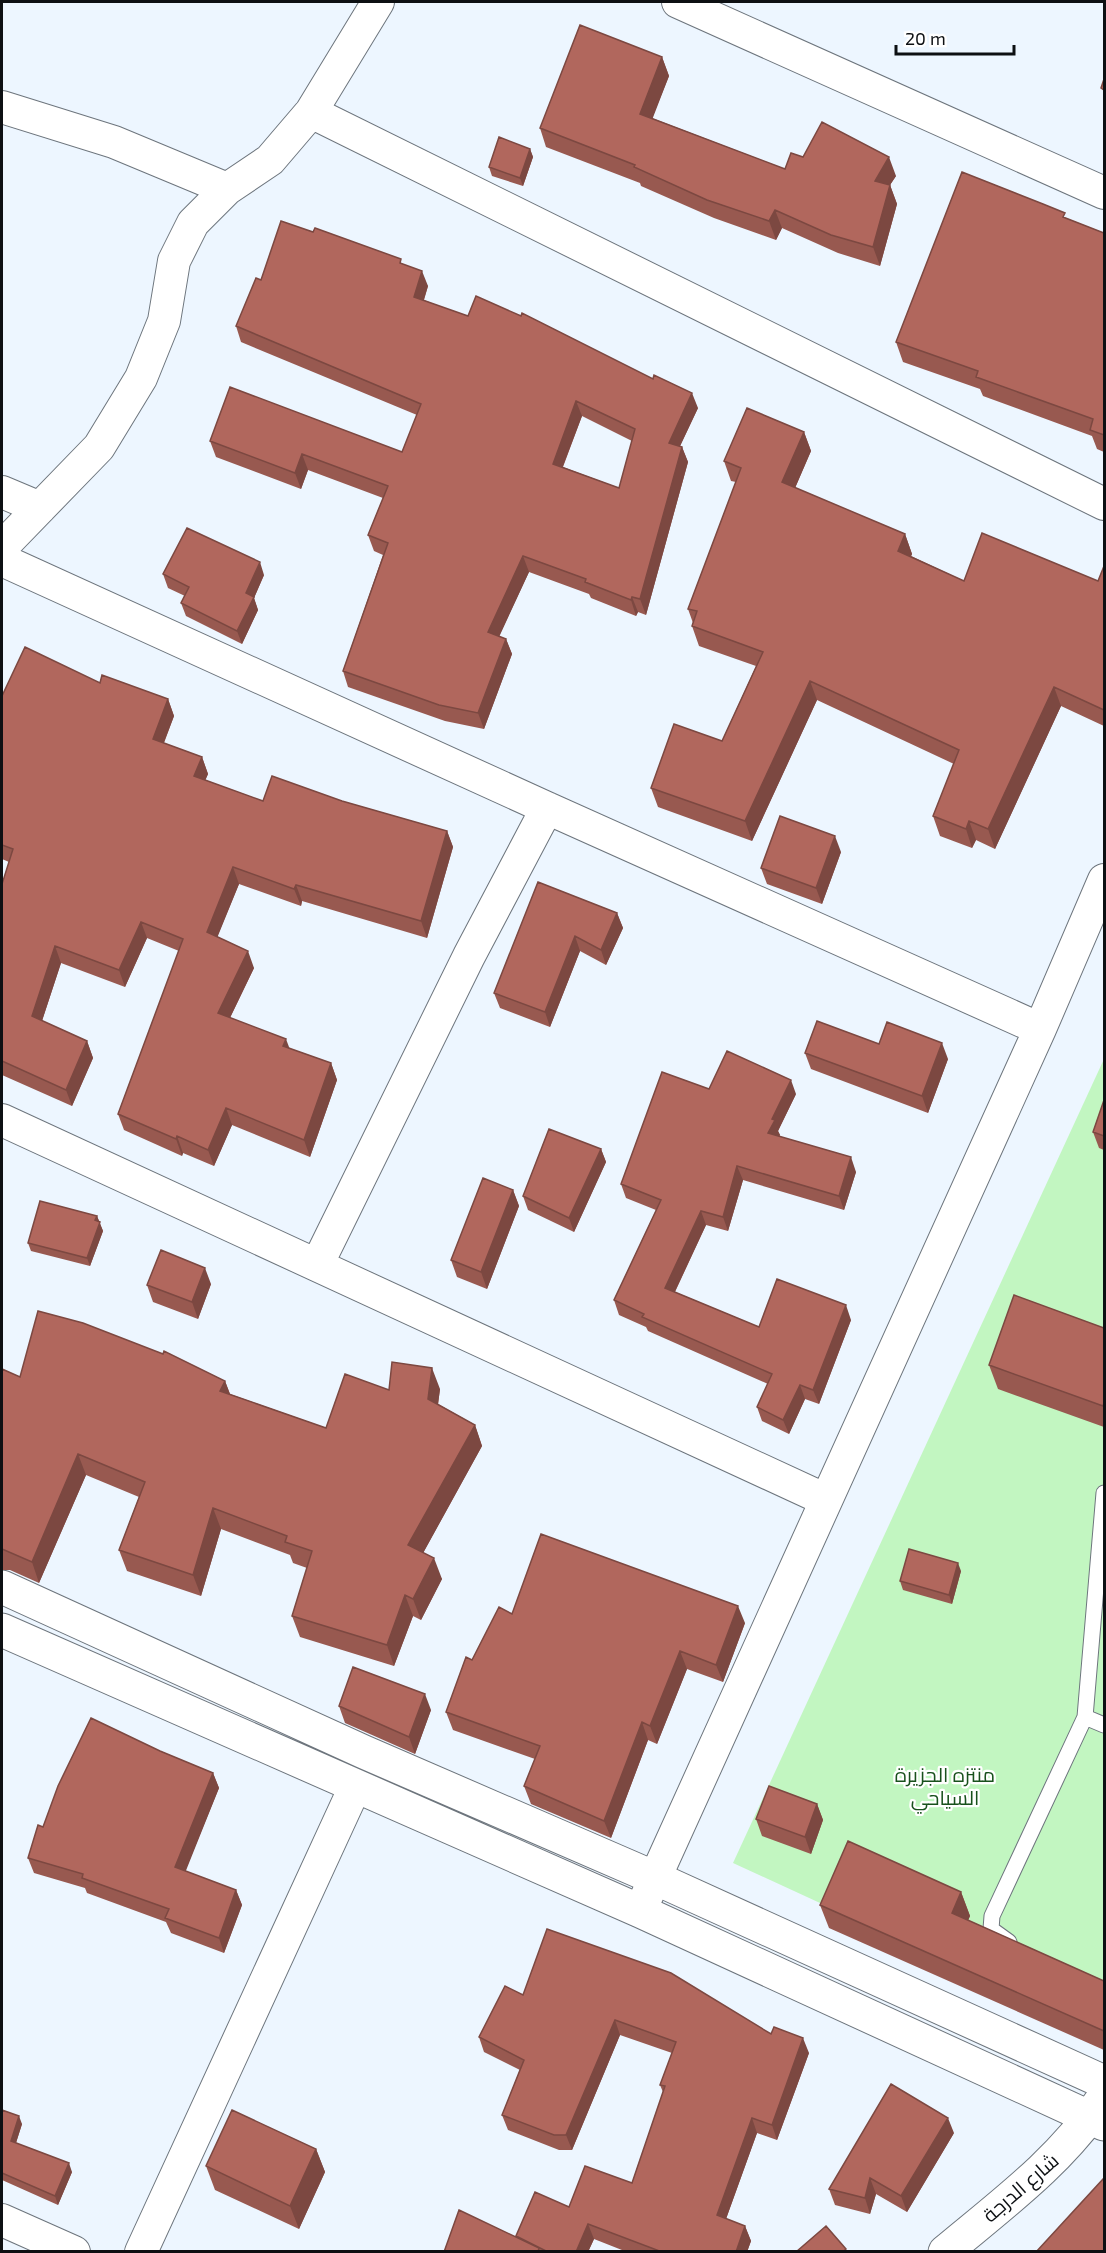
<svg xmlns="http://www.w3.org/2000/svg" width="1106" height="2253" font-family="'Exo 2',Cairo,sans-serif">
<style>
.green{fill:#c2f6c1}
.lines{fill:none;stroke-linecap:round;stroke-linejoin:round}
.lane-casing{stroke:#6d757d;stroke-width:17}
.street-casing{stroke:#6d757d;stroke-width:34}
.secondary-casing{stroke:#6d757d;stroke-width:35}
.lane{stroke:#fff;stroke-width:15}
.street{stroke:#fff;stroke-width:32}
.secondary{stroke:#fff;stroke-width:33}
.wall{fill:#985950;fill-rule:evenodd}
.shaded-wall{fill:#7c4841}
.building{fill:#b1675d;stroke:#7c4841;stroke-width:1.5;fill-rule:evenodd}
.labels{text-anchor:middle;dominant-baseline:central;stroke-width:4.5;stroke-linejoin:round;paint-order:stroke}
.park-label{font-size:20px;fill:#18511c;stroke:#fff}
.street-label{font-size:20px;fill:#0d1013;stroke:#fff}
</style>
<rect width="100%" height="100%" fill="#edf6ff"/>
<path class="green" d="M1104,1059V2034L733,1863Z"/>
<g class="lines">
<g class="lane-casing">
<path id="lane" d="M1085,1717L1104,1725
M1009,1942L991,1929L992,1916L1085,1717L1104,1493"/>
</g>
<g class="street-casing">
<path id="street" d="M678,2L1104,193
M2,107L114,142L227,189
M311,112L1104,504
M2,492L40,508
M2,547L99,447L141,378L164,321L174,261L193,223L227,189L270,160L311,112L378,2
M2,560L547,808L1040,1029
M2,1120L826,1500
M317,1265L469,956L547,808
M640,1911L1040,1029L1104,880
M2,2220L74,2252
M141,2252L355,1787"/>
</g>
<g class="secondary-casing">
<path id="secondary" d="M2,1587L364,1752L655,1878L1104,2082
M2,1630L640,1911L1104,2124
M945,2252C1001,2205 1060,2162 1101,2101"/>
</g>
<use href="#lane" class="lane"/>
<use href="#street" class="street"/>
<use href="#secondary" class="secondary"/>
</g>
<path class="wall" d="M662,57L669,76L652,118L785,169L803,157L896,176L890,185L897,204L880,266L838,253L782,228L776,240L714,218L641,186L640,183L546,147L540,128Z
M530,149L533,157L523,186L492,176L489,167Z
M1066,218L1104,233V452L1097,449L1092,436L983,396L980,389L903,362L896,342Z
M403,264L428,286L424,300L698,408L680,446L682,447L688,462L646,615L638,612L636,616L591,598L589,594L529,572L499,636L506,639L512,654L484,729L445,721L348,687L343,671L383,555L374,551L368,535L383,498L308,470L301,489L216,457L210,441L402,452L417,415L241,342L236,326L261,280ZM582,416L632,441L619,488L563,467Z
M804,432L811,451L795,488L905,534L912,554L911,556L964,581H1098L1104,566V726L1061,706L995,849L976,840L972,848L940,836L933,816L954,764L817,700L752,841L658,807L651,788L722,741L756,666L699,646L692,626L693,623L688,609L736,482L731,481L724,461Z
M163,574L264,575L254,598L258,610L242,644L186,616L181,603L185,596L168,588Z
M100,683L168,699L174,716L164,743L202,757L208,774L205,780L263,801H342L447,831L453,847L427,938L302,901L301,906L239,884L217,937L254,968L230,1018L289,1048L331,1063L337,1080L310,1157L232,1125L214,1166L183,1153L182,1156L124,1130L118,1114L179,951L147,938L125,987L61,963L42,1021L87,1041L93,1058L72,1106L2,1075V884L9,862L2,859V696Z
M841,852L822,904L767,884L761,868Z
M538,882L617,913L623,928L606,965L580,951L550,1027L500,1008L494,993Z
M805,1053L948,1059L928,1113L811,1069Z
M796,1094L778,1131L780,1135L779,1136L856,1172L844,1210L743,1180L728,1231L706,1225L675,1292L759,1327L851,1320L819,1404L805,1399L789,1434L762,1421L757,1407L768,1384L648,1331L646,1327L619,1315L614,1300L656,1210L626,1198L621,1184Z
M1104,1100V1150L1099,1148L1093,1132Z
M601,1149L606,1162L574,1232L528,1210L523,1196Z
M513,1190L519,1206L487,1289L457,1277L451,1260Z
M97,1216L103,1231L90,1266L31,1251L28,1243Z
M211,1284L198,1319L153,1302L147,1285Z
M1104,1328V1427L998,1389L989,1365Z
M2,1369L20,1377L225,1381L230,1394L326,1428L389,1390L440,1389L438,1404L475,1425L482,1446L423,1553L442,1579L421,1620L413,1616L394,1666L300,1637L292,1616L307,1568L293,1563L290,1555L221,1529L201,1596L127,1571L119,1550L139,1497L86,1475L39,1583L10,1570H2Z
M961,1571L952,1604L903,1590L900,1581Z
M512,1614L745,1623L723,1682L687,1669L657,1744L648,1740L611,1838L531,1804L524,1786L535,1759L453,1730L446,1712L472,1660Z
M339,1706L431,1710L415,1754L345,1723Z
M160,1751L213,1773L219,1788L185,1871L236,1890L242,1905L224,1953L171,1933L166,1922L87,1893L85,1888L34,1873L28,1858L43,1827Z
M817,1804L823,1820L811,1854L762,1836L756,1819Z
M961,1892L970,1916L968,1920L1104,1981V2050L829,1928L820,1905Z
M523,1995L771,2034L809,2053L777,2140L757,2133L726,2219L745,2226L751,2241L747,2252H627L594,2239L588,2252H444L516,2237L569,2207L632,2183L663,2092L660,2085L672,2053L620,2035L572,2150H559L508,2130L502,2115L520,2070L484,2052L479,2037Z
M2,2110L22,2124L16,2143L72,2172L58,2205L2,2180Z
M954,2133L907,2212L876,2194L870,2214L835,2205L829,2189Z
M316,2149L325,2172L299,2229L215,2190L206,2166Z"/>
<path class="shaded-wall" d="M662,57L669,76L647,133L640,114Z
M530,149L533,157L523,186L520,178Z
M889,157L896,176L890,185L897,204L880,266L873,247L875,181Z
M775,210L782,228L776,240L769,221Z
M422,271L428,286L420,312L414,297Z
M692,393L698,408L674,459L669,443Z
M576,401L582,416L558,479L553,464Z
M804,432L811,451L789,502L782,482Z
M682,447L688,462L646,615L640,599Z
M302,454L308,470L301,489L295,473Z
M905,534L912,554L905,570L898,551Z
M523,556L529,572L494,648L488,632Z
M260,562L264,575L254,598L258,610L242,644L237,631L246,593Z
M632,597L638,612L636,616L631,600Z
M506,639L512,654L484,729L478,713Z
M810,681L817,700L752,841L745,821Z
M1054,687L1061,706L995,849L988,829Z
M168,699L174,716L159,755L153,739Z
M202,757L208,774L200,793L194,776Z
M969,821L976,840L972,848L966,829Z
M447,831L453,847L427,938L421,921Z
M835,836L841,852L822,904L816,888Z
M233,867L239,884L213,948L207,932Z
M296,885L302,901L301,906L294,889Z
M617,913L623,928L606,965L601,950Z
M141,922L147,938L125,987L119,970Z
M575,936L580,951L550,1027L545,1012Z
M55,946L61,963L38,1033L32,1016Z
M248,951L254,968L224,1030L218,1013Z
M286,1039L292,1055L283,1046Z
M87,1041L93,1058L72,1106L66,1090Z
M942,1043L948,1059L928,1113L922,1096Z
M331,1063L337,1080L310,1157L304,1140Z
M791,1080L796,1094L778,1131L780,1135L774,1147L768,1133L772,1119Z
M226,1108L232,1125L214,1166L208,1150Z
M177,1136L183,1153L182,1156L176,1139Z
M601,1149L606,1162L574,1232L569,1218Z
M851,1157L856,1172L844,1210L839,1196Z
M737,1166L743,1180L728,1231L723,1217Z
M513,1190L519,1206L487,1289L481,1272Z
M701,1211L706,1225L670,1302L665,1288Z
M97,1216L103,1231L90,1266L87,1258Z
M205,1268L211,1284L198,1319L192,1302Z
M846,1305L851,1320L819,1404L813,1390Z
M432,1368L440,1389L436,1420L428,1399Z
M225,1381L233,1402L220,1391Z
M800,1385L805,1399L789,1434L783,1420Z
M475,1425L482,1446L416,1566L408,1545Z
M78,1454L86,1475L39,1583L32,1562Z
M213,1508L221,1529L201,1596L193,1575Z
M434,1558L442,1579L421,1620L413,1599Z
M958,1563L961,1571L952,1604L949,1595Z
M405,1595L413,1616L394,1666L387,1645Z
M738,1606L745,1623L723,1682L716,1665Z
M680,1651L687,1669L657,1744L650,1726Z
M425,1694L431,1710L415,1754L409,1737Z
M642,1722L648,1740L611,1838L604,1821Z
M213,1773L219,1788L181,1883L175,1867Z
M817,1804L823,1820L811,1854L805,1837Z
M236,1890L242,1905L224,1953L219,1938Z
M961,1892L970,1916L961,1937L952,1913Z
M615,2020L620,2035L572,2150L566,2135Z
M803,2038L809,2053L777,2140L772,2125Z
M19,2116L22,2124L14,2149L11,2141Z
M752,2118L757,2133L722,2230L717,2215Z
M948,2118L954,2133L907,2212L901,2196Z
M316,2149L325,2172L299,2229L290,2206Z
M69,2163L72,2172L58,2205L55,2196Z
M870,2178L876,2194L870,2214L865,2198Z
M588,2224L594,2239L588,2252H576Z
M745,2226L751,2241L747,2252H736Z"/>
<path class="building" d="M580,25L662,57L640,114L785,169L791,153L803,157L822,122L889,157L875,181L890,185L873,247L831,235L775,210L769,221L707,200L634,167L635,165L540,128Z
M1104,79V90L1101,88Z
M499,137L530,149L520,178L489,167Z
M962,172L1043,204L1065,213L1063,217L1104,233V435L1090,430L1093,419L976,377L978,371L896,342Z
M281,221L313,232L315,228L401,259L400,263L422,271L414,297L468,316L476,296L521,316L522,313L653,379L654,375L692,393L669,443L682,447L640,599L632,597L631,600L585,582L586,579L523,556L488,632L506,639L478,713L439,705L343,671L388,543L368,535L388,486L302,454L295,473L210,441L230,387L402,452L421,404L236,326L256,278L261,280ZM576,401L635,429L619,488L553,464Z
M747,408L804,432L782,482L905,534L898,551L964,581L982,533L1098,581L1104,566V710L1054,687L988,829L969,821L966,829L933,816L959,750L810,681L745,821L651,788L674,724L722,741L763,652L692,626L697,611L688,609L741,468L724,461Z
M187,528L260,562L246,593L254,597L237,631L181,603L189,587L163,574Z
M25,647L100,683L102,675L168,699L153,739L202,757L194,776L263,801L272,776L342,801L447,831L421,921L296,885L294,889L233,867L207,932L248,951L218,1013L286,1039L283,1046L331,1063L304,1140L226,1108L208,1150L177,1136L176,1139L118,1114L183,939L141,922L119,970L55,946L32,1016L87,1041L66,1090L2,1061V884L13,849L2,845V696Z
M780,816L835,836L816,888L761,868Z
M538,882L617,913L601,950L575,936L545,1012L494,993Z
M817,1021L879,1044L887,1022L942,1043L922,1096L805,1053Z
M727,1051L791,1080L772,1119L775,1120L768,1133L851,1157L839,1196L737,1166L723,1217L701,1211L665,1288L759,1327L777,1279L846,1305L813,1390L800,1385L783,1420L757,1407L772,1374L642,1317L644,1314L614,1300L661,1200L621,1184L662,1072L709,1089Z
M1104,1100V1136L1093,1132Z
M549,1129L601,1149L569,1218L523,1196Z
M483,1178L513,1190L481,1272L451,1260Z
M40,1201L97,1216L95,1220L100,1222L87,1258L28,1243Z
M161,1250L205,1268L192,1302L147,1285Z
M1014,1295L1104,1328V1403L1103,1406L989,1365Z
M38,1311L83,1323L163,1354L164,1351L225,1381L220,1391L326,1428L345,1374L389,1390L392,1362L432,1368L428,1399L475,1425L408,1545L434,1558L413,1599L405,1595L387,1645L292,1616L312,1551L285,1542L287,1536L213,1508L193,1575L119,1550L145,1482L78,1454L32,1562L2,1549V1369L20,1377Z
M541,1534L738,1606L716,1665L680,1651L650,1726L642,1722L604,1821L524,1786L540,1746L446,1712L466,1657L472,1660L499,1607L512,1614Z
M909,1549L958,1563L949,1595L900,1581Z
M353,1667L425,1694L409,1737L339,1706Z
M91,1718L160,1751L213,1773L175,1867L236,1890L219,1938L165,1918L169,1909L82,1878L83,1874L28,1858L38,1825L43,1827L58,1786Z
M769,1786L817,1804L805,1837L756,1819Z
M848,1841L961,1892L952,1913L1104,1981V2031L820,1905Z
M547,1929L671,1973L771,2034L774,2027L803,2038L772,2125L752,2118L717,2215L745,2226L736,2252H662L588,2224L576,2252H548L516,2236L535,2192L569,2207L585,2166L632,2183L665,2086L660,2085L676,2042L615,2020L566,2135H554L502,2115L524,2060L479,2037L505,1986L523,1995Z
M891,2084L948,2118L901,2196L870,2178L865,2198L829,2189Z
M2,2110L19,2116L11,2141L69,2163L55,2196L2,2173Z
M232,2110L316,2149L290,2206L206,2166Z
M1104,2178V2252H1036Z
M459,2210L539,2248L538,2252H444Z
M826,2226L846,2249L843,2252H796Z"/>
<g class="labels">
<g class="park-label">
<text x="945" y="1774">منتزه الجزيرة<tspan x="945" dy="23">السياحي</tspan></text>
</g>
<g class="street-label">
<text transform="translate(1020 2187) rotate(-41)">شارع الدرجة</text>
</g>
</g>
<rect width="1106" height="2253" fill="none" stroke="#0d1013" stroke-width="6"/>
<path d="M896 45v9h118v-9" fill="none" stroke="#0d1013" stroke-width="3"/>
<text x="905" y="45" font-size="18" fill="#0d1013" stroke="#ffffff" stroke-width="4.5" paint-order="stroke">20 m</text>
</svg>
